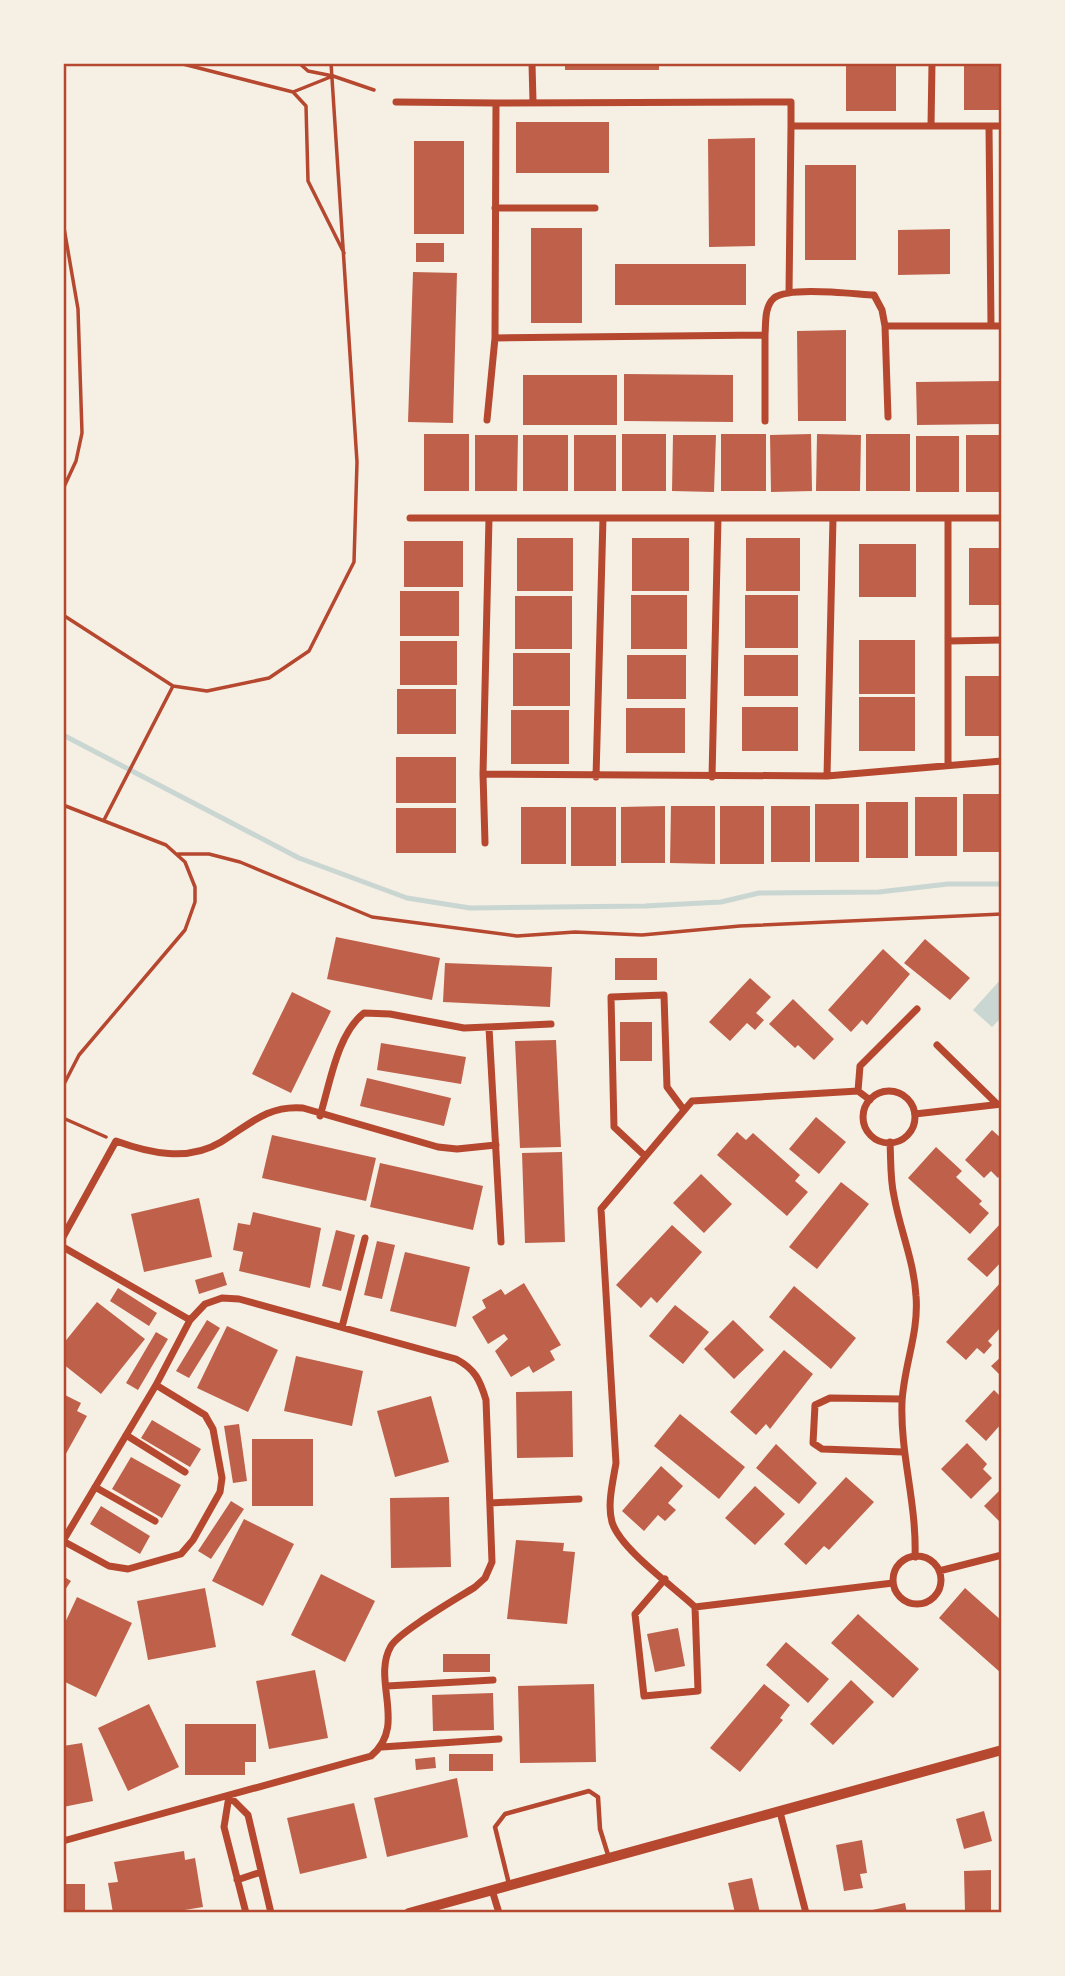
<svg xmlns="http://www.w3.org/2000/svg" width="1065" height="1976" font-family="Karla,sans-serif">
<style>
.water{fill:#c9d6d2}
.lines{fill:none;stroke-linecap:round;stroke-linejoin:round}
.stream{stroke:#c9d6d2;stroke-width:5}
.building{fill:#bf614a}
.path{stroke:#b5482f;stroke-width:3.5}
.service{stroke:#b5482f;stroke-width:4.5}
.minor{stroke:#b5482f;stroke-width:7}
.secondary{stroke:#b5482f;stroke-width:10}
.neatline{fill:none;stroke:#b5482f;stroke-width:2.5}
</style>
<rect width="100%" height="100%" fill="#f6efe4"/>
<path class="water" d="M1002,978V1017L992,1027L973,1010Z"/>
<g class="lines">
<path class="stream" d="M63,735L299,858L407,898L470,908L645,906L721,902L759,893L879,892L948,884H1002"/>
</g>
<path class="building" d="M389,63H422V65L389,66Z
M565,63H659V70H565Z
M846,63H896V111H846Z
M964,63H1002V110H964Z
M516,122H609V173H516Z
M755,138V246L709,247L708,139Z
M414,141H464V234H414Z
M805,165H856V260H805Z
M531,228H582V323H531Z
M950,229V274L898,275V230Z
M416,243H444V262H416Z
M615,264H746V305H615Z
M413,272L457,273L453,423L408,422Z
M846,330V421H798L797,331Z
M624,374L733,375V422L624,421Z
M523,375H617V425H523Z
M1002,381V424L917,425L916,382Z
M424,434H469V491H424Z
M622,434H666V491H622Z
M721,434H766V491H721Z
M811,434L812,491L771,492L770,435Z
M817,434L861,435L860,491H816Z
M866,434H910V491H866Z
M475,435H518L517,491H475Z
M523,435H568V491H523Z
M574,435H616V491H574Z
M673,435H716L714,492L672,491Z
M966,435H1002V492H966Z
M916,436H959V492H916Z
M517,538H573V591H517Z
M632,538H689V591H632Z
M746,538H800V591H746Z
M404,541H463V587H404Z
M859,544H916V597H859Z
M969,548H1002V605H969Z
M400,591H459V636H400Z
M631,595H687V649H631Z
M745,595H798V648H745Z
M515,596H572V649H515Z
M859,640H915V694H859Z
M400,641H457V685H400Z
M513,653H570V706H513Z
M627,655H686V699H627Z
M744,655H798V696H744Z
M965,676H1002V736H965Z
M397,689H456V734H397Z
M859,697H915V751H859Z
M742,707H798V751H742Z
M626,708H685V753H626Z
M511,710H569V764H511Z
M396,757H456V803H396Z
M963,794H1002V852H963Z
M915,797H957V856H915Z
M866,802H908V858H866Z
M815,804H859V862H815Z
M665,806V863H621V807Z
M671,806H715V864L670,863Z
M720,806H764V864H720Z
M771,806H810V862H771Z
M521,807H566V864H521Z
M571,807H616V866H571Z
M396,808H456V853H396Z
M336,937L440,958L432,1000L327,979Z
M925,939L970,978L950,1000L904,963Z
M883,949L910,974L867,1025L862,1020L851,1032L828,1010Z
M615,958H657V980H615Z
M445,963L552,967L550,1007L443,1002Z
M750,978L771,997L756,1013L764,1020L755,1030L747,1023L730,1041L709,1022Z
M292,992L331,1011L291,1093L252,1074Z
M793,999L834,1039L814,1060L798,1045L795,1048L769,1024Z
M620,1022H652V1061H620Z
M556,1040L561,1147L520,1148L515,1041Z
M381,1043L466,1057L461,1084L377,1070Z
M367,1078L451,1098L444,1126L360,1106Z
M816,1117L846,1142L819,1174L789,1149Z
M992,1130L1002,1139V1173L998,1178L991,1171L984,1178L965,1160Z
M737,1132L746,1140L753,1133L800,1175L795,1181L808,1192L787,1216L717,1155Z
M272,1135L376,1158L366,1201L262,1178Z
M936,1147L962,1171L956,1177L982,1201L979,1204L989,1213L970,1234L908,1178Z
M562,1152L565,1242L525,1243L522,1153Z
M380,1163L483,1186L473,1230L370,1207Z
M701,1174L732,1204L704,1233L673,1203Z
M841,1182L869,1204L817,1269L789,1247Z
M199,1198L212,1257L144,1272L131,1214Z
M253,1212L321,1228L310,1288L239,1271L243,1252L233,1250L238,1223L250,1225Z
M1002,1222V1261L987,1277L967,1259Z
M672,1225L702,1252L657,1303L651,1297L641,1308L616,1285Z
M336,1230L355,1235L341,1291L322,1286Z
M377,1241L395,1245L382,1299L364,1295Z
M405,1252L470,1267L456,1327L390,1311Z
M223,1272L227,1285L199,1294L195,1280Z
M1002,1281V1326L988,1341L992,1345L984,1354L977,1348L966,1360L946,1342Z
M524,1283L561,1345L550,1351L555,1360L533,1373L529,1366L511,1377L495,1351L508,1339L504,1334L488,1344L472,1317L486,1308L482,1300L501,1289L505,1295Z
M794,1286L856,1338L831,1369L769,1317Z
M118,1288L157,1313L149,1326L110,1301Z
M97,1302L145,1339L101,1394L63,1364V1344Z
M675,1305L709,1332L683,1364L649,1336Z
M207,1320L220,1328L189,1378L176,1371Z
M733,1320L764,1350L734,1379L704,1349Z
M227,1326L278,1350L248,1412L197,1388Z
M156,1332L168,1339L138,1390L126,1383Z
M784,1350L813,1374L770,1429L766,1424L756,1435L730,1412Z
M296,1356L363,1371L352,1426L284,1411Z
M1002,1356V1377L991,1366Z
M994,1390L1002,1398V1423L986,1441L965,1421Z
M572,1391L573,1457L517,1458L516,1392Z
M63,1394L81,1403L77,1411L87,1416L63,1459Z
M431,1396L449,1462L395,1477L377,1411Z
M680,1414L745,1467L719,1499L654,1446Z
M152,1420L201,1449L190,1467L141,1438Z
M239,1424L247,1481L233,1483L224,1426Z
M252,1439H313V1506H252Z
M967,1443L987,1464L983,1469L992,1478L971,1499L941,1469Z
M776,1444L817,1483L799,1504L756,1468Z
M131,1457L181,1485L162,1518L112,1489Z
M661,1466L683,1486L668,1503L676,1510L665,1521L658,1515L644,1531L622,1511Z
M846,1477L874,1502L829,1550L824,1546L806,1565L784,1544Z
M755,1486L785,1514L755,1545L725,1518Z
M1002,1488V1524L984,1506Z
M449,1497L451,1567L391,1568L390,1498Z
M231,1501L244,1509L211,1559L198,1551Z
M101,1506L150,1536L140,1554L90,1524Z
M244,1519L294,1544L263,1606L212,1581Z
M516,1540L564,1543L563,1551L575,1552L567,1624L507,1619Z
M321,1574L375,1601L345,1662L291,1635Z
M63,1576L71,1581L63,1593Z
M205,1588L216,1647L148,1660L137,1601Z
M965,1588L1002,1621L1001,1673L939,1618Z
M77,1597L132,1623L96,1697L63,1681V1627Z
M858,1614L919,1669L893,1698L831,1643Z
M678,1628L685,1666L655,1672L647,1634Z
M786,1642L829,1679L808,1703L766,1665Z
M443,1654H490V1672H443Z
M315,1670L328,1738L269,1749L256,1681Z
M851,1680L874,1702L833,1745L810,1724Z
M594,1684L596,1762L520,1763L518,1686Z
M764,1684L790,1705L780,1718L783,1720L740,1772L710,1748Z
M493,1693L494,1730L433,1731L432,1695Z
M149,1704L179,1767L128,1791L98,1728Z
M185,1724H256V1762H245V1775H185Z
M82,1743L93,1801L63,1807V1746Z
M449,1754H493V1771H449Z
M435,1757L436,1768L416,1770L415,1759Z
M457,1778L468,1837L387,1857L374,1798Z
M354,1803L367,1858L300,1874L287,1818Z
M984,1811L992,1841L964,1849L956,1819Z
M862,1840L867,1873L860,1874L863,1888L844,1891L836,1845Z
M184,1851L185,1860L195,1858L203,1907L166,1913H113L108,1883L118,1882L114,1862Z
M991,1870V1910L965,1911L964,1871Z
M752,1878L760,1913H735L728,1883Z
M63,1884H85V1913H63Z
M905,1903L907,1913H863V1912Z"/>
<g class="lines">
<path class="path" d="M179,63L293,92L306,106L308,181L344,253
M333,76L374,90
M293,92L333,76L308,71L299,63
M63,222L78,309L82,433L76,461L63,489
M63,615L173,686L104,820
M173,686L207,691L269,678L309,651L354,562L357,462L331,63
M63,805L166,845L185,862L195,887V902L185,930L79,1055L63,1086
M178,854H209L240,862L372,917L517,936L575,932L642,935L740,926L1002,914
M63,1118L106,1137"/>
<path class="service" d="M509,1884L495,1827L505,1814L589,1791L598,1797L600,1829L609,1858"/>
<path class="minor" d="M532,63L533,102
M932,63L931,126H791V102L496,103L495,338L765,335C766,323 764,307 774,298C789,286 853,294 874,295L882,310L885,326H1002
M396,102L496,103
M931,126H1002
M989,126L991,326
M495,208H595
M789,293L791,126
M885,326L888,417
M765,335V421
M487,420L495,338
M410,518H1002
M948,518V765
M948,641L1002,640
M483,774L827,776L1002,761
M827,776L833,518
M596,777L603,518
M712,777L718,518
M485,843L483,774L489,518
M489,1028L501,1242
M937,1045L997,1104
M858,1091L860,1066L917,1009
M863 1117a26 26 0 1 1 52 0a26 26 0 1 1-52 0Z
M915,1114L1002,1104
M320,1116C330,1084 337,1034 364,1013L390,1014L464,1028L551,1024
M890,1142C891,1160 890,1179 894,1196C900,1230 914,1261 916,1296C919,1333 904,1365 902,1402C900,1454 917,1504 915,1557
M645,1156L614,1127L611,997L664,995L667,1087L684,1110
M63,1237L116,1141C149,1153 188,1162 221,1142C249,1125 267,1105 303,1108L438,1147L457,1149L496,1145
M63,1247L190,1320
M342,1327L365,1238
M902,1399L830,1398L815,1405L813,1443L822,1449L903,1452
M126,1435L185,1472
M95,1487L155,1521
M490,1503L579,1499
M63,1541L156,1385L190,1320L205,1304L222,1298L239,1299L456,1359C475,1369 480,1380 486,1400L492,1562L485,1578L475,1587C458,1598 400,1631 391,1646C371,1680 408,1726 371,1756L63,1841
M63,1541L109,1566L128,1569L181,1554L193,1540L220,1492L222,1478L213,1429L205,1415L156,1385
M893 1580a24 24 0 1 1 48 0a24 24 0 1 1-48 0Z
M939,1571L1002,1555
M665,1579L635,1614L644,1696L698,1691L695,1607C674,1587 620,1549 612,1522C607,1505 613,1481 616,1463L601,1209L692,1101L858,1091L870,1100
M695,1607L893,1583
M387,1686L493,1680
M382,1747L499,1739
M780,1812L806,1913
M237,1880L261,1872
M492,1890L499,1913
M246,1913L224,1827L229,1796L248,1815L271,1913"/>
<path class="secondary" d="M409,1913L1002,1750"/>
</g>
<rect width="1065" height="1976" fill="none" stroke="#f6efe4" stroke-width="130"/>
<rect x="65" y="65" width="935" height="1846" class="neatline"/>
</svg>
